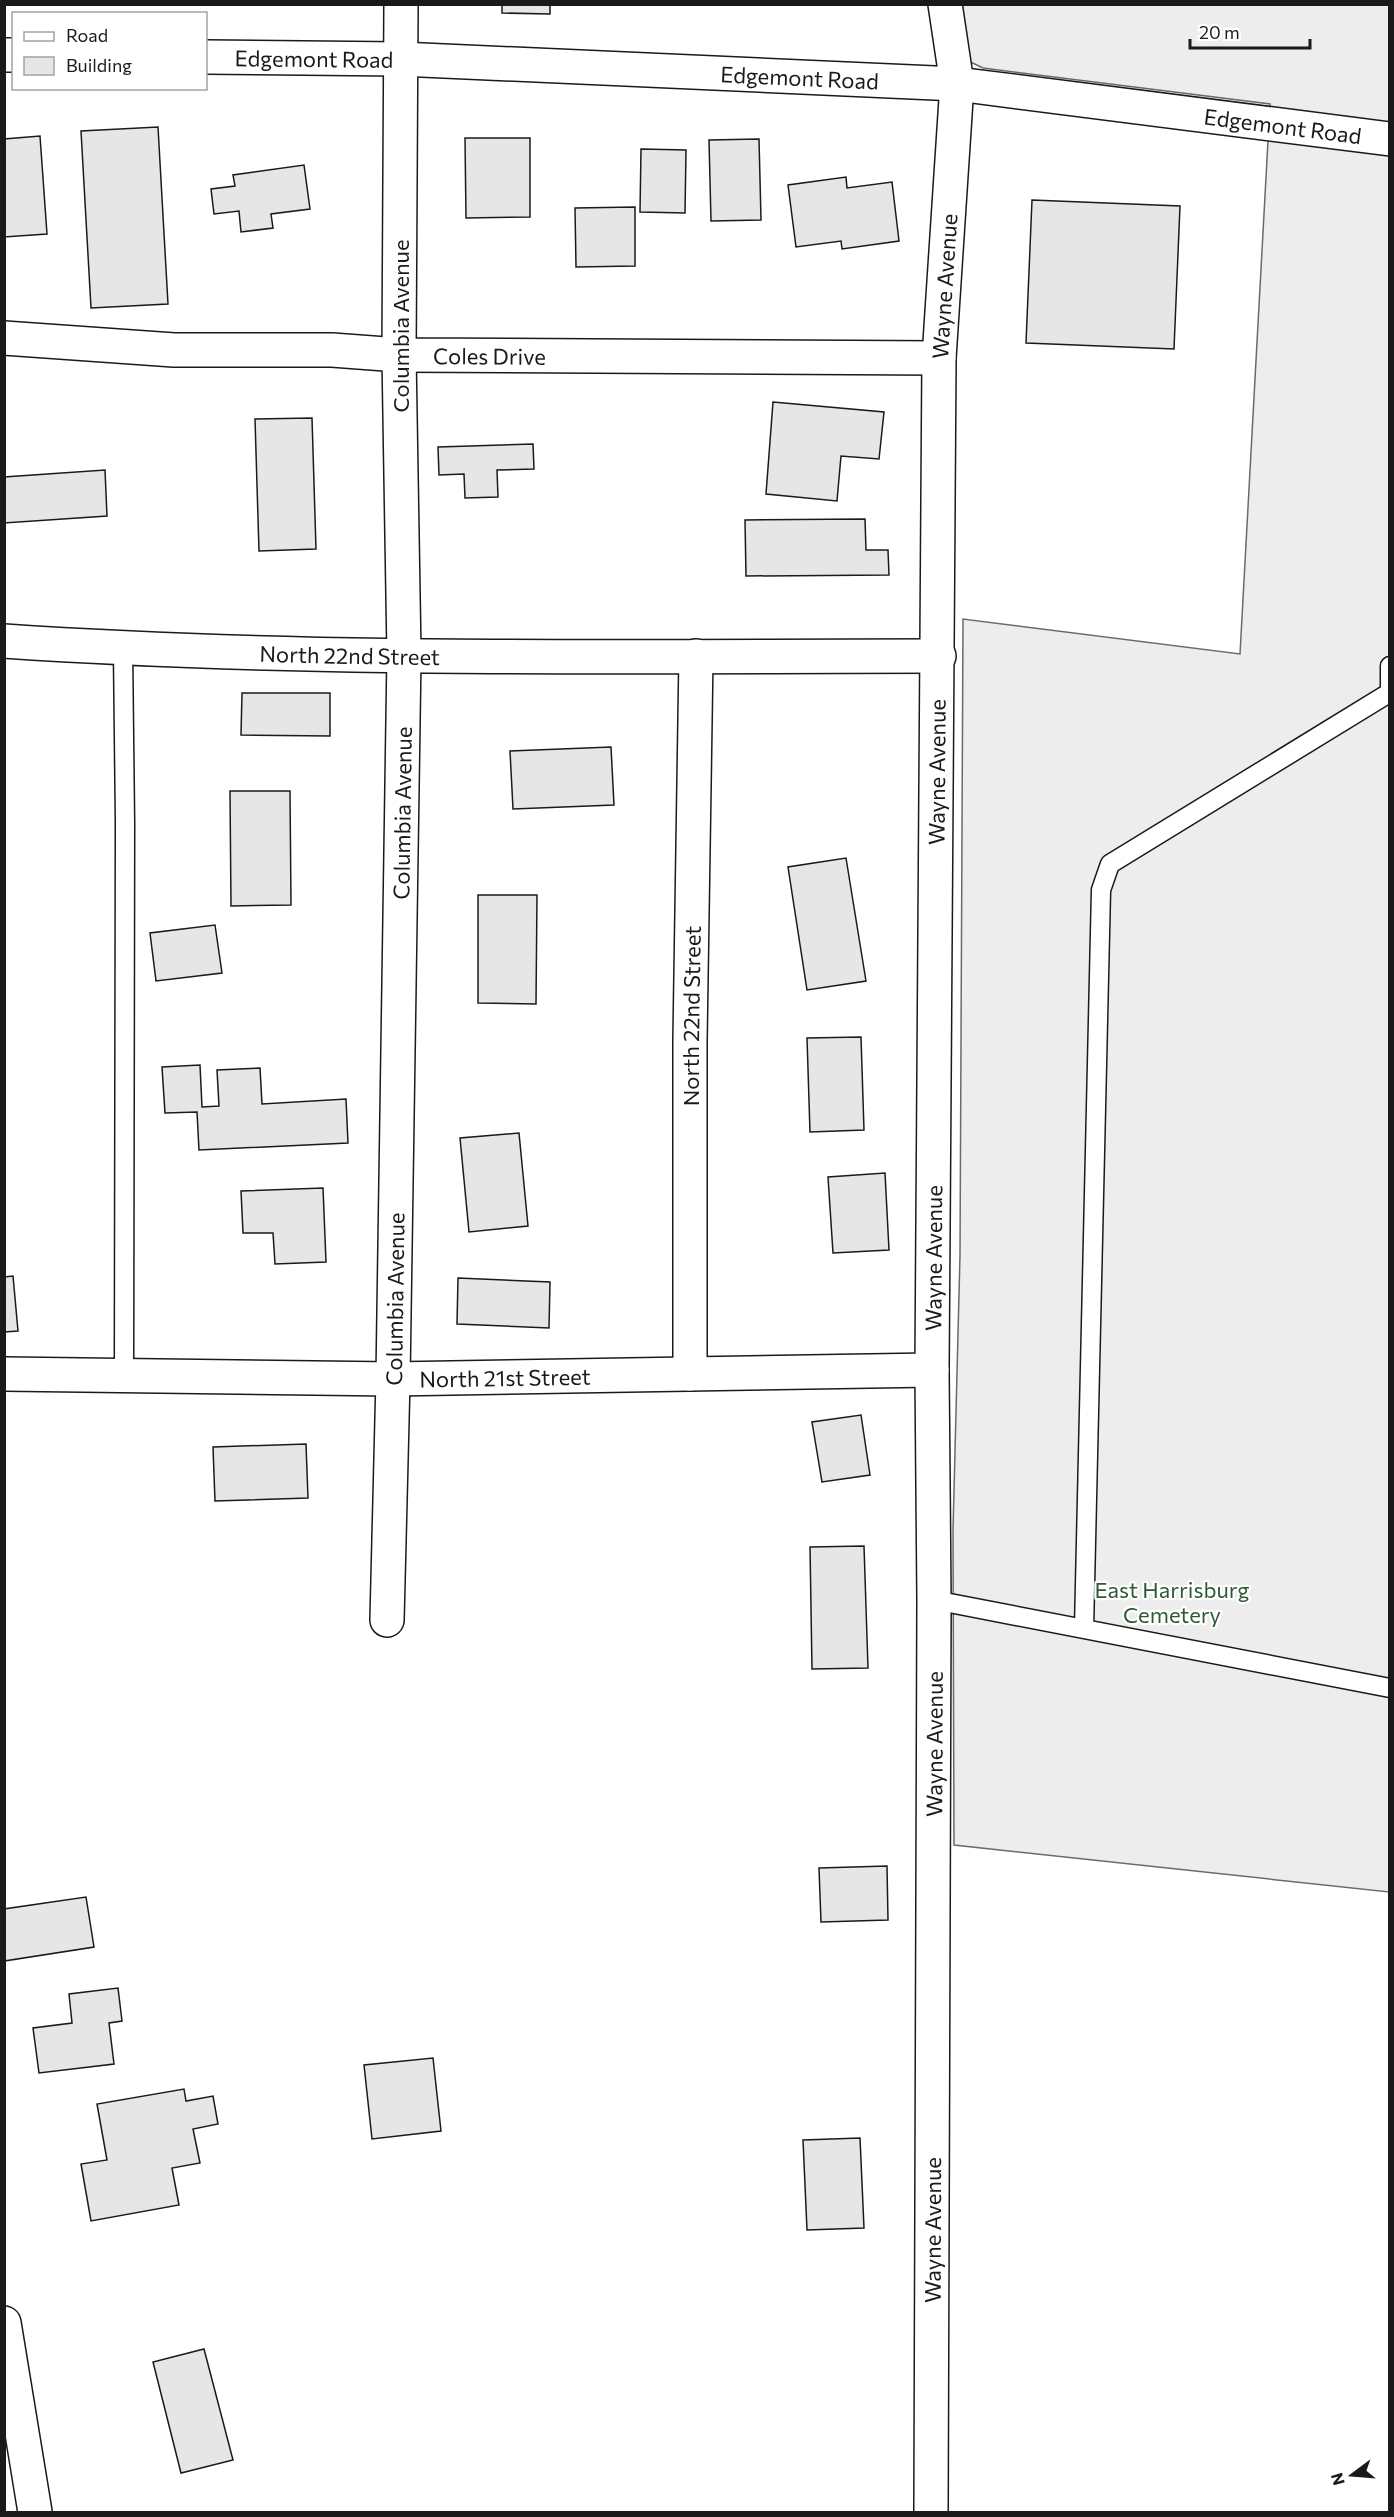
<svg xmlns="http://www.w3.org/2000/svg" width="1394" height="2517" font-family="Commissioner,sans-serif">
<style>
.built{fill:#ededed;stroke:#6a6a6a;stroke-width:1.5}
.building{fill:#e6e6e6;stroke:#1a1a1a;stroke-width:1.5}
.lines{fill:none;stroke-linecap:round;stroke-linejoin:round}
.lane-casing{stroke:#1a1a1a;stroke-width:21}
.street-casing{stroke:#1a1a1a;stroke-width:36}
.secondary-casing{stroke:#1a1a1a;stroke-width:36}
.lane{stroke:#fff;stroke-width:18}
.street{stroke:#fff;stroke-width:33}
.secondary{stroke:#fff;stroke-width:33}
.labels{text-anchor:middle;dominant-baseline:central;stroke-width:4.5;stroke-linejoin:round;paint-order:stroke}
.street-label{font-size:22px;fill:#1a1a1a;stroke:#fff}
.park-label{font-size:22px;fill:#2b5a34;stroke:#fff}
</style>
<rect width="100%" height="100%" fill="#fff"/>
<path class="built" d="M962,5H1389V1892L954,1845L953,1530L960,1255L963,619L1240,654L1270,104L983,68L962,58Z"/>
<path class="building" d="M502,4H550V14L502,13Z
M158,127L168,304L91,308L81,131Z
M40,136L47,234L4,237V139Z
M465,138H530V217L466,218Z
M759,139L761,220L711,221L709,140Z
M641,149L686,150L685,213L640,212Z
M304,165L310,209L271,214L273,228L241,232L239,211L214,214L211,189L235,186L233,175Z
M846,177L847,188L892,182L899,241L842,249L841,241L796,247L788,185Z
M1032,200L1180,206L1174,349L1026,343Z
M635,207V266L576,267L575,208Z
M773,402L884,412L879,459L841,456L837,501L766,494Z
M312,418L316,549L259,551L255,419Z
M533,444L534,469L497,470L498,497L465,498L464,474L439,475L438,447Z
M105,470L107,516L4,523V477Z
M865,519L866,550H888L889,575L746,576L745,520Z
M242,693H330V736L241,735Z
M611,747L614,805L513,809L510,751Z
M230,791H290L291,905L231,906Z
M846,858L866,981L807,990L788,867Z
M478,895H537L536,1004L478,1003Z
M215,925L222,973L156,981L150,933Z
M861,1037L864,1130L810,1132L807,1038Z
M200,1065L202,1107L219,1106L217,1070L260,1068L262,1104L346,1099L348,1143L199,1150L197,1112L165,1113L162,1067Z
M519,1133L528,1226L469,1232L460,1138Z
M885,1173L889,1250L833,1253L828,1177Z
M323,1188L326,1262L275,1264L273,1233H243L241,1191Z
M13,1276L18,1331L4,1332V1277Z
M458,1278L550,1282L549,1328L457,1324Z
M861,1415L870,1475L822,1482L812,1422Z
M306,1444L308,1498L215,1501L213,1447Z
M864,1546L868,1668L812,1669L810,1547Z
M887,1866L888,1920L821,1922L819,1868Z
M86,1897L94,1947L4,1961V1909Z
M118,1988L122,2021L109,2023L114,2064L39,2073L33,2028L72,2023L69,1994Z
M433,2058L441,2131L372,2139L364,2065Z
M184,2089L186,2101L213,2096L218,2124L193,2129L200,2163L172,2168L179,2205L91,2221L81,2164L107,2160L97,2104Z
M860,2138L864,2228L807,2230L803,2140Z
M204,2349L233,2460L181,2473L153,2362Z"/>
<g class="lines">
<g class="lane-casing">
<path id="lane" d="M123,649L125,823L124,1375
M1390,666V694
M934,1600L1390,1688
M1084,1629L1101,890L1110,864L1389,693"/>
</g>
<g class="street-casing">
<g id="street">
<path id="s1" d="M4,338L174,350H332L399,355L939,358"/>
<path id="s2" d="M4,641C315,662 628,656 939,656"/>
<path id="s3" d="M4,1374L393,1379L932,1370"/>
<path id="s4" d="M690,1374V1041L696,656"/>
<path id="s5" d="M387,1620L393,1379L404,655L399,355L401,4"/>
<path d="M4,2323L35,2512"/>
<path id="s6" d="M931,2512L934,1600L932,1370L939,358L957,84L945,4"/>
</g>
</g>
<g class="secondary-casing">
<g id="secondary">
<path d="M4,55H14"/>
<path id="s7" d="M206,57L400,59L957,84L1390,139"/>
</g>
</g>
<use href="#lane" class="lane"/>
<use href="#street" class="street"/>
<use href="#secondary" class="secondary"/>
</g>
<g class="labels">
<g class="street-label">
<text stroke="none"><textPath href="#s7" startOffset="108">Edgemont Road</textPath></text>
<text stroke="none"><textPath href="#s7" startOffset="594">Edgemont Road</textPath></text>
<text stroke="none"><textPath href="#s7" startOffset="1080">Edgemont Road</textPath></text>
<text stroke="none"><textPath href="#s6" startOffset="2226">Wayne Avenue</textPath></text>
<text transform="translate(400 326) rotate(-90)">Columbia Avenue</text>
<text stroke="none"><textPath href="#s1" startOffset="486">Coles Drive</textPath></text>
<text stroke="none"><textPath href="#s2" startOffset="346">North 22nd Street</textPath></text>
<text stroke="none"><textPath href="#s6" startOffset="1740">Wayne Avenue</textPath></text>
<text stroke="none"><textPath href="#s5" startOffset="807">Columbia Avenue</textPath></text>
<text stroke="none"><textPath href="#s4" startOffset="358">North 22nd Street</textPath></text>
<text stroke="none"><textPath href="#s6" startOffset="1254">Wayne Avenue</textPath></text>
<text stroke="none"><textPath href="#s5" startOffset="321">Columbia Avenue</textPath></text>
<text stroke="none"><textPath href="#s3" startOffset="501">North 21st Street</textPath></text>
<text stroke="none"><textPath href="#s6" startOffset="768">Wayne Avenue</textPath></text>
<text stroke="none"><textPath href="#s6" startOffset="282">Wayne Avenue</textPath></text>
</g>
<g class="park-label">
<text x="1172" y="1589">East Harrisburg<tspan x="1172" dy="25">Cemetery</tspan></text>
</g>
</g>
<rect width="1394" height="2517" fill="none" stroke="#1a1a1a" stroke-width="12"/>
<rect x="12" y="12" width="195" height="78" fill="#ffffff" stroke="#a3a3a3" stroke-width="1.5"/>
<rect x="24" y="32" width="30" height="9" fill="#ffffff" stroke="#a3a3a3" stroke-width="1.5"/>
<text x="66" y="42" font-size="18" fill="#1a1a1a">Road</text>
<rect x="24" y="57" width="30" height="18" fill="#e6e6e6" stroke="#a3a3a3" stroke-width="1.5"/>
<text x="66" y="72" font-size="18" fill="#1a1a1a">Building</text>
<g transform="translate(1352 2475) rotate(254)" stroke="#ffffff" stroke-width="4.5" paint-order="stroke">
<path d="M0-4.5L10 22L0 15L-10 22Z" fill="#1a1a1a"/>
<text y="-9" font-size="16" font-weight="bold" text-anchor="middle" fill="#1a1a1a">N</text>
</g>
<path d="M1190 39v9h120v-9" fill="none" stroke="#1a1a1a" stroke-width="3"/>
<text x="1199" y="39" font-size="18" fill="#1a1a1a" stroke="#ffffff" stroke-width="4.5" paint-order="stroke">20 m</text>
</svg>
